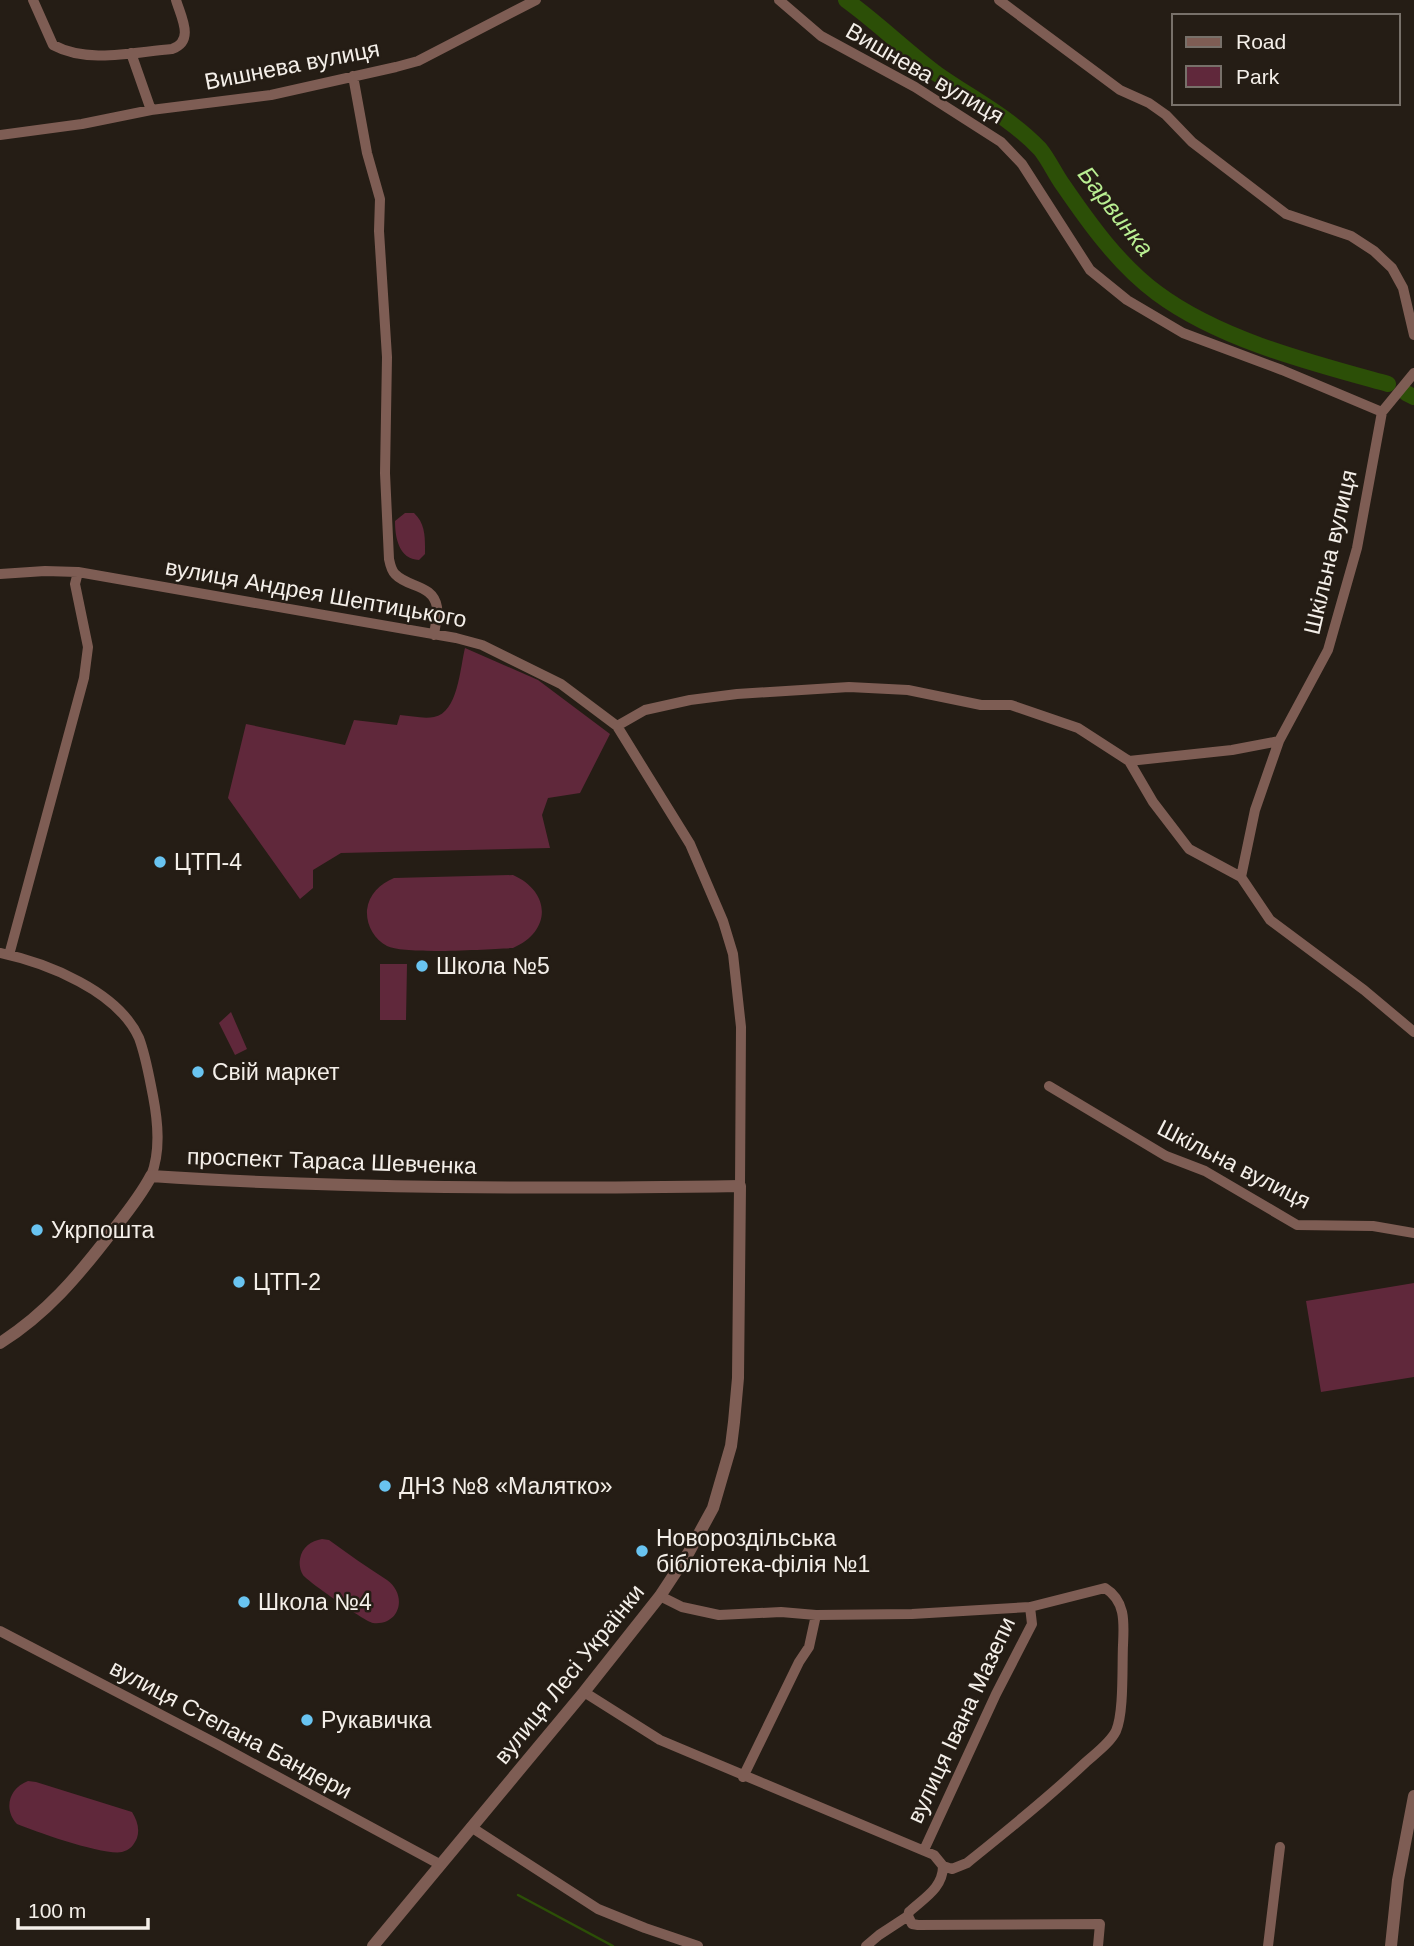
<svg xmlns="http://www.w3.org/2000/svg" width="1414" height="1946" font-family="Helvetica,sans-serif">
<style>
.green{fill:#60283b}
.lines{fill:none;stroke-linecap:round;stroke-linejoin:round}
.stream{stroke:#2c4f07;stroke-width:2.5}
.river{stroke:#2c4f07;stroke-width:16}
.minor{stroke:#7e5d54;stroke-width:10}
.tertiary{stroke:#7e5d54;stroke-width:12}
.poi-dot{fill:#69c4f1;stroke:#251d15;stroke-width:2.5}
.labels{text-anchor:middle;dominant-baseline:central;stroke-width:5;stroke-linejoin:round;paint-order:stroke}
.street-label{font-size:23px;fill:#f4efe9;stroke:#251d15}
.poi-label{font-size:23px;fill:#f4efe9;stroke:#251d15;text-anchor:start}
.water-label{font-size:24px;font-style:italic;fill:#b9ef92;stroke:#251d15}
</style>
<rect width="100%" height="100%" fill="#251d15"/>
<path class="green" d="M405,513H414C426,524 425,539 425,554L419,560C399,559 395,538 395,521Z
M465,648L538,680L610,734L580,793L548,798L542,815L550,848L341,853L313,870V888L300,899L228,798L246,724L345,745L354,720L397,725L400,715C411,716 424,719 434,717C458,713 460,668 465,648Z
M513,875C551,892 552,931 513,948C489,949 405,955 387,946C374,939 366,925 367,910C369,894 380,884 394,878Z
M380,964H407L406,1020H380Z
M231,1012L247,1049L235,1055L219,1023Z
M1414,1283V1377L1321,1392L1306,1301Z
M322,1539L329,1540C348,1554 367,1567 387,1580C408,1595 400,1626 373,1623C366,1622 307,1581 303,1575C300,1570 299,1564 300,1559C302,1547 311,1541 322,1539Z
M28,1781L36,1782L132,1812C137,1820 140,1829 137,1838C134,1845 130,1850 122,1852C105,1856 36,1832 17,1824C3,1809 9,1788 28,1781Z"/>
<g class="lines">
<path class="stream" d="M518,1895L613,1946"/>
<path class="river" d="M846,0C878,23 906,51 937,74C971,98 1011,118 1040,149C1049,160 1055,174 1063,185C1089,223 1119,265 1157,293C1220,340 1312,363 1388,384
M1406,393L1414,397"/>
<path class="minor" d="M33,0L53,45C88,64 134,52 172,49C195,41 181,17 176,0
M779,0L821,36L915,87L1001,142L1022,164L1090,270L1127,300L1183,333L1282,370L1382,412
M999,0L1120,90L1149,103L1166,115L1192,142L1286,214L1351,236L1374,251L1392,268L1403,288L1414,335
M131,53L151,110
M353,76L367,153L380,199L379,231L387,357L385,473L389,559C390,564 391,570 395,574C408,588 433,584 437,607C438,616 435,626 434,635
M0,135L82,124L151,110L271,95L396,67L418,61L536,0
M0,574L45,571L78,572L456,638L482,645L561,684L617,726L690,844L723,921L733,954L741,1027L740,1186
M617,726L645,710L690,700L737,694L849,687L908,690L981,705H1011L1078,728L1129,761L1153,802L1189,849L1241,877L1270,920L1364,990L1414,1032
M1129,761L1232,750L1279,741
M1241,877L1255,810L1279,741L1328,650L1357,548L1382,412L1414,373
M0,953C47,963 118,991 139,1038C146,1057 149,1076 153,1096C158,1122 161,1151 151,1176
M9,955L84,678L88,647L75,584L78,572
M1049,1086L1166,1156L1205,1171L1297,1225L1373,1226L1414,1233
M660,1596L682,1607L719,1615L781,1612L816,1615L912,1614L1030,1607L1105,1588C1126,1601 1124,1623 1123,1645C1122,1667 1124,1713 1116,1731C1110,1743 1096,1753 1086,1762C1048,1798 1008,1830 967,1863L952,1869L943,1866
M0,1631L217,1744L441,1865
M584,1692L660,1740L934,1855L943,1866C943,1888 924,1898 909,1912L908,1916
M743,1777L799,1662L809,1647L816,1615
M471,1827L598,1909L645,1928L698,1946
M924,1850L996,1694L1032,1624L1030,1607
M866,1946L879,1935L908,1916L912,1924L918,1925L1100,1924L1098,1946
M1268,1946L1280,1847"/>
<path class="tertiary" d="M0,1343C46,1314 78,1276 111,1233C125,1215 140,1197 151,1176C347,1189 544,1189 740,1186L738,1378L734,1422L731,1446L713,1508L689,1552L660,1596L584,1692L373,1946
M1391,1946L1398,1880L1414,1796"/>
</g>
<g class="poi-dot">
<circle cx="160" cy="862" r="7"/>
<circle cx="422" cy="966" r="7"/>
<circle cx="198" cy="1072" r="7"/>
<circle cx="37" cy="1230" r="7"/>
<circle cx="239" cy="1282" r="7"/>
<circle cx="385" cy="1486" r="7"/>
<circle cx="642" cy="1551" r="7"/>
<circle cx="244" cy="1602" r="7"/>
<circle cx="307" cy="1720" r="7"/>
</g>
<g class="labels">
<g class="street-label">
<text transform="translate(292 65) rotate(-11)">Вишнева вулиця</text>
<text transform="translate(925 73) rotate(30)">Вишнева вулиця</text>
<text transform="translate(1330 552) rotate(-77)">Шкільна вулиця</text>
<text transform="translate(316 593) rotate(10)">вулиця Андрея Шептицького</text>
<text transform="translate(332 1161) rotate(2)">проспект Тараса Шевченка</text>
<text transform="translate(1234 1164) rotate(27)">Шкільна вулиця</text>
<text transform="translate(569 1674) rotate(-51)">вулиця Лесі Українки</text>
<text transform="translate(961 1720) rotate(-65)">вулиця Івана Мазепи</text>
<text transform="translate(231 1729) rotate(28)">вулиця Степана Бандери</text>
</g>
<g class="poi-label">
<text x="174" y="862">ЦТП-4</text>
<text x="436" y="966">Школа №5</text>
<text x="212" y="1072">Свiй маркет</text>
<text x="51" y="1230">Укрпошта</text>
<text x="253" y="1282">ЦТП-2</text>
<text x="399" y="1486">ДНЗ №8 «Малятко»</text>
<text x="656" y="1538">Новороздільська<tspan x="656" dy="26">бібліотека-філія №1</tspan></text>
<text x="258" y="1602">Школа №4</text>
<text x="321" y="1720">Рукавичка</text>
</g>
<g class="water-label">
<text transform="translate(1116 211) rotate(52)">Барвинка</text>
</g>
</g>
<rect x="1172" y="14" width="228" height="91" fill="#251d15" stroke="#78716a" stroke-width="2"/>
<rect x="1186" y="37" width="35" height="10" fill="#7e5d54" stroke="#78716a" stroke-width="2"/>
<text x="1236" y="49" font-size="21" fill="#f4efe9">Road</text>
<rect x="1186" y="66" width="35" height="21" fill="#60283b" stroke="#78716a" stroke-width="2"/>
<text x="1236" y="84" font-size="21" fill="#f4efe9">Park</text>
<path d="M18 1918v10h130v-10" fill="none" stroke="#f4efe9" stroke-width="3.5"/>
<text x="28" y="1918" font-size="21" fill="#f4efe9" stroke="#251d15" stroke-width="5" paint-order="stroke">100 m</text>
</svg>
